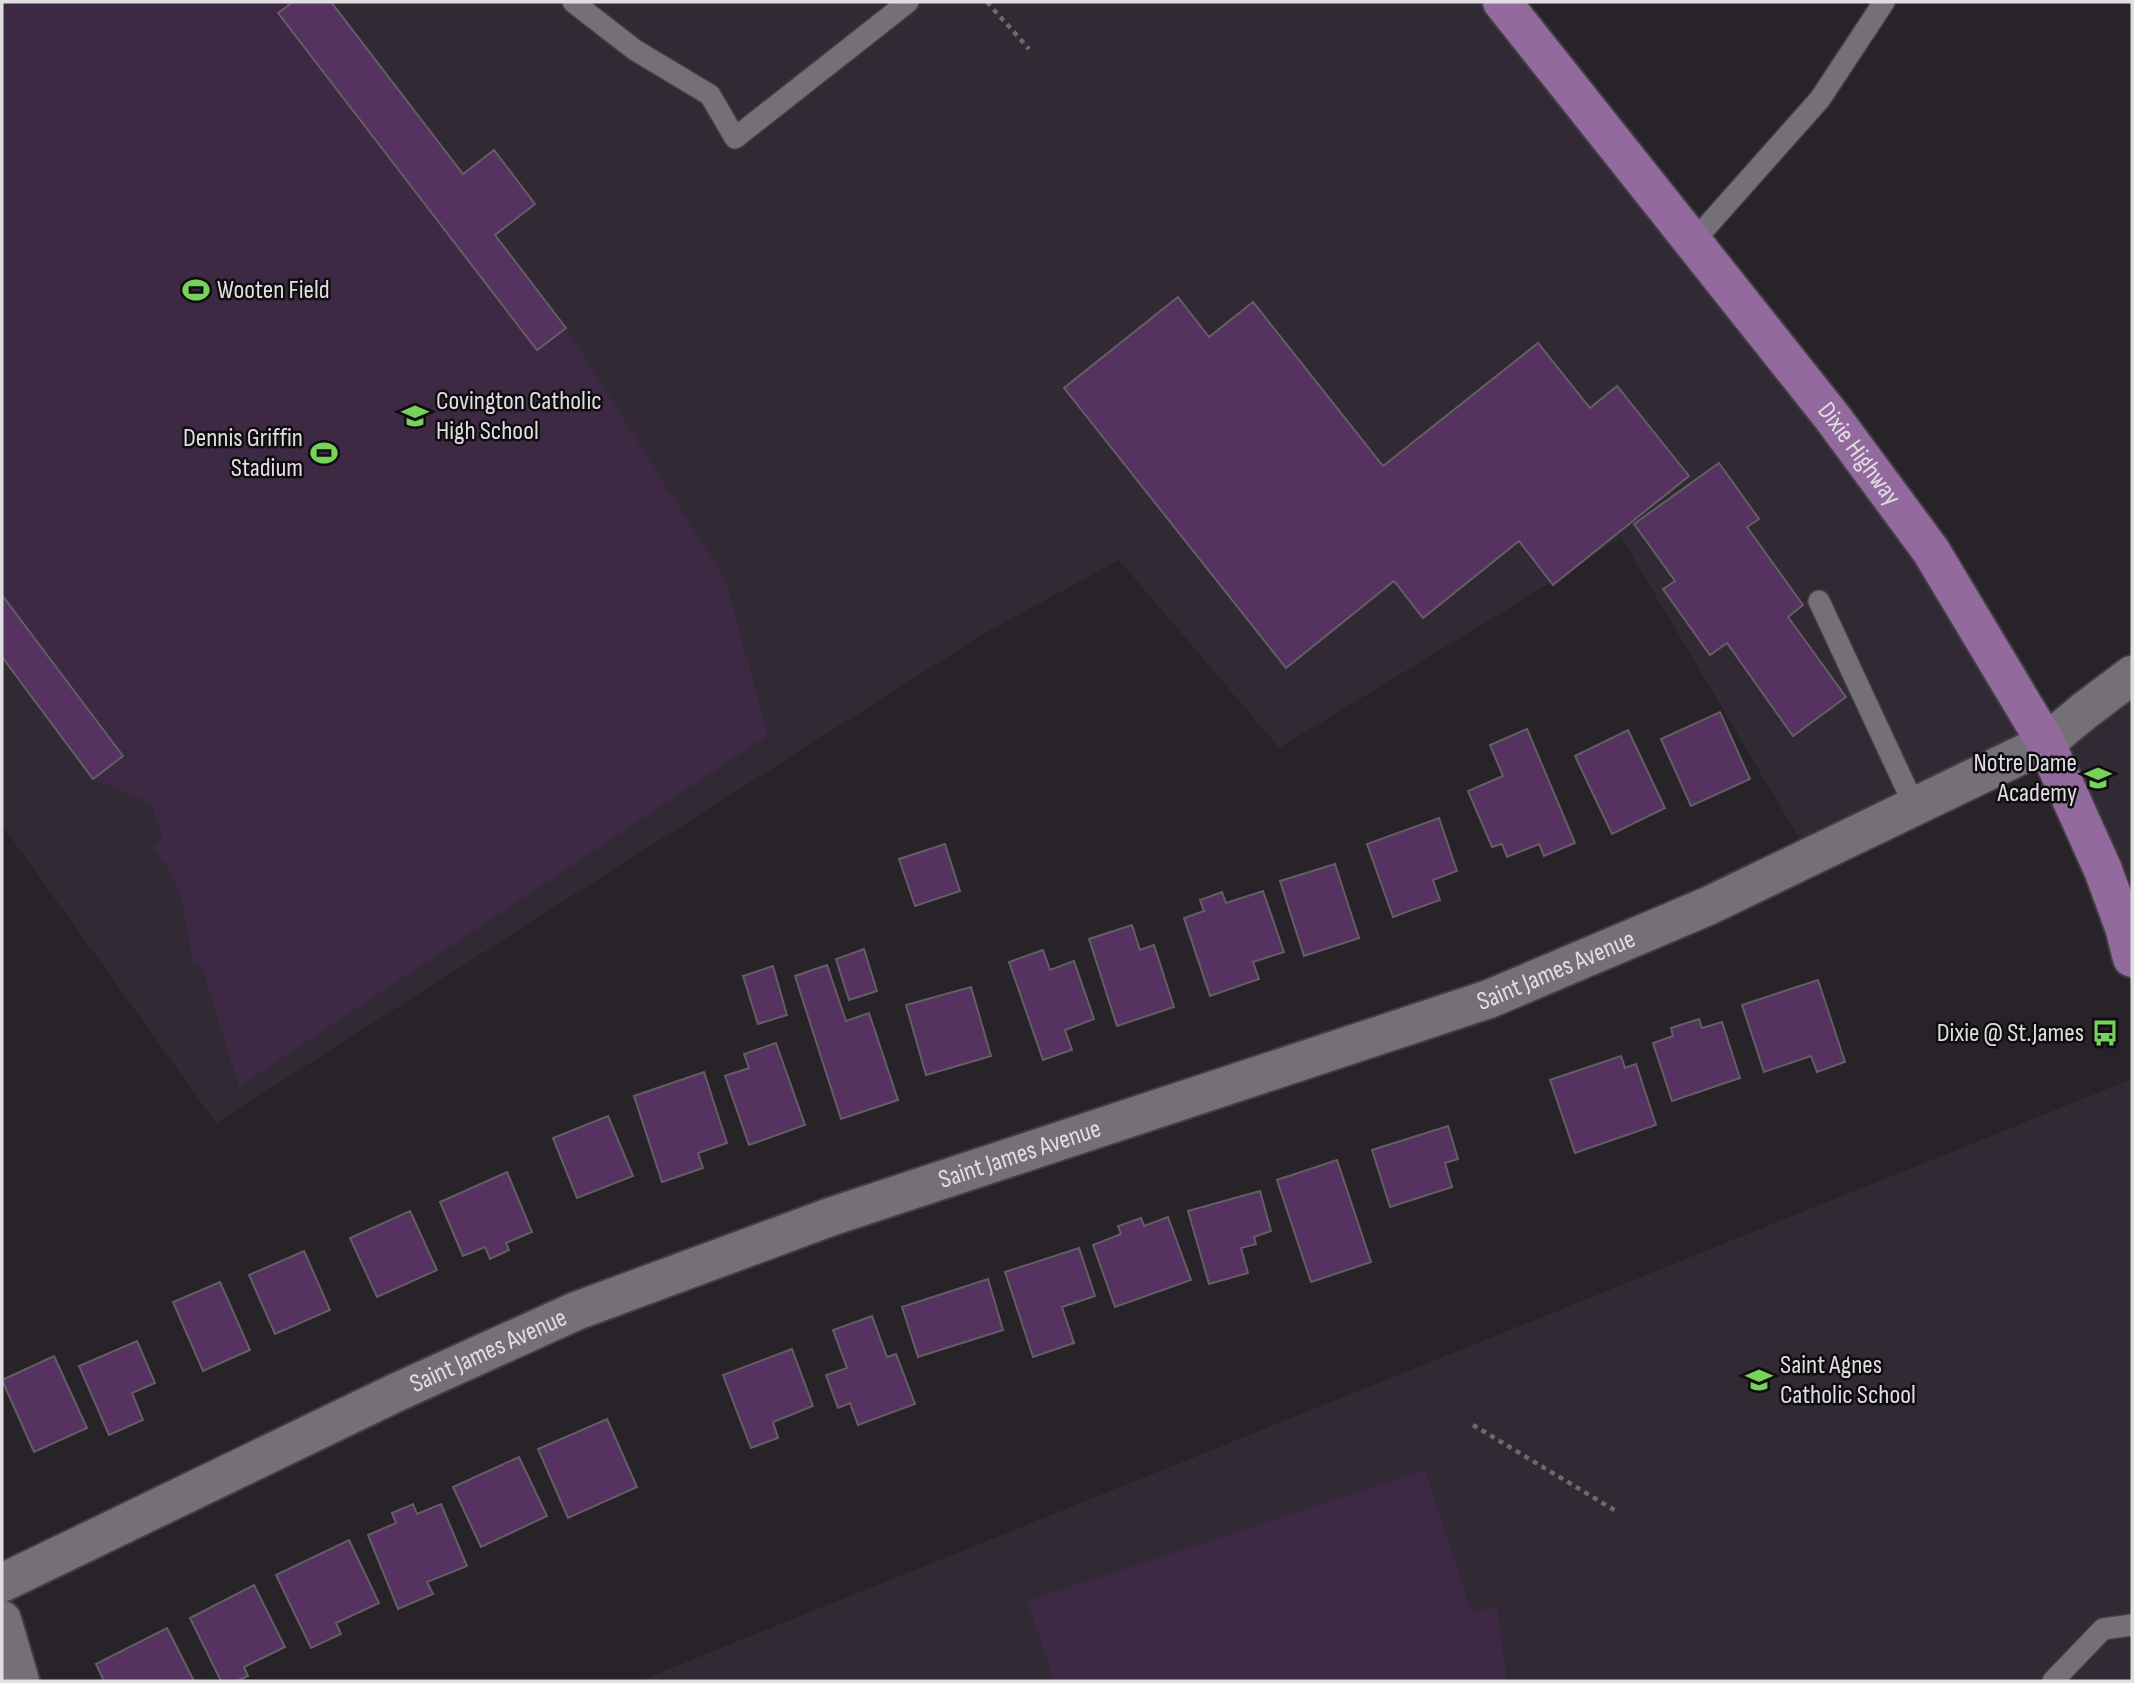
<svg xmlns="http://www.w3.org/2000/svg" width="2134" height="1683" font-family="'Sofia Sans Condensed',sans-serif">
<style>
.built{fill:#312934}
.green{fill:#3d2943}
.building{fill:#563261;stroke:#635e64;stroke-width:2}
.lines{fill:none;stroke-linecap:round;stroke-linejoin:round}
.service-casing{stroke:#423e43;stroke-width:24}
.minor-casing{stroke:#423e43;stroke-width:42}
.primary-casing{stroke:#423e43;stroke-width:42}
.path{stroke:#6d6a6e;stroke-width:4.5;stroke-dasharray:5 5;stroke-linecap:butt}
.service{stroke:#757077;stroke-width:21}
.minor{stroke:#757077;stroke-width:38}
.primary{stroke:#926a9d;stroke-width:38}
.labels{text-anchor:middle;dominant-baseline:central;stroke-width:5;stroke-linejoin:round;paint-order:stroke}
.poi-label{font-size:26px;fill:#e1dee1;stroke:#0f0d0f;text-anchor:start}
.street-label{font-size:26px;fill:#e1dee1;stroke:#0f0d0f}
</style>
<rect width="100%" height="100%" fill="#272328"/>
<path class="built" d="M2,2H1502L1832,417L2046,742L2132,675V924L2046,743L1810,857L1621,537L1526,598L1279,748L1119,560L980,636L216,1123L2,825Z
M2132,1079V1681H639Z"/>
<path class="green" d="M2,2H331L463,173L494,150L535,204L495,235L566,328L725,579L768,735L239,1087L201,964L194,965L182,902L174,877L152,847L162,839L152,804L93,779L2,657Z
M1425,1470L1471,1611L1497,1608L1507,1681H1054L1027,1601Z"/>
<path class="building" d="M293,2H331L463,174L494,150L535,204L495,235L566,328L537,350L278,13Z
M1178,297L1209,337L1253,302L1383,466L1538,343L1590,408L1617,386L1689,476L1553,585L1519,541L1423,618L1394,581L1286,668L1064,388Z
M1719,463L1759,519L1747,527L1803,605L1788,617L1846,697L1793,736L1727,643L1710,655L1663,589L1675,581L1634,524Z
M2,595L123,756L93,779L2,657Z
M1720,712L1750,779L1691,806L1661,739Z
M1527,729L1575,843L1544,856L1539,844L1507,857L1502,844L1492,847L1468,791L1503,776L1490,745Z
M1628,730L1665,808L1612,834L1575,756Z
M1439,818L1457,871L1433,880L1440,900L1393,917L1367,844Z
M945,844L960,891L915,906L899,859Z
M1335,864L1359,938L1304,956L1280,881Z
M1263,891L1284,952L1253,962L1259,979L1210,996L1184,918L1204,911L1200,900L1222,892L1226,903Z
M1132,925L1140,950L1154,945L1174,1007L1117,1026L1089,939Z
M864,949L877,991L849,1000L836,959Z
M1043,950L1050,970L1074,961L1094,1019L1065,1030L1072,1050L1043,1060L1009,962Z
M827,965L846,1021L869,1013L898,1100L841,1119L795,976Z
M773,966L787,1015L758,1024L743,976Z
M1818,980L1845,1062L1817,1072L1811,1056L1764,1072L1742,1005Z
M971,987L991,1056L926,1075L906,1005Z
M1699,1019L1702,1028L1722,1022L1740,1078L1672,1101L1653,1043L1673,1036L1671,1028Z
M776,1043L805,1125L749,1145L725,1076L749,1068L744,1054Z
M1621,1056L1625,1068L1636,1064L1656,1125L1575,1153L1550,1080Z
M704,1072L727,1143L698,1153L703,1168L662,1182L634,1096Z
M608,1116L633,1176L577,1198L553,1138Z
M1448,1126L1458,1159L1445,1163L1452,1187L1390,1207L1372,1150Z
M1337,1160L1371,1262L1311,1282L1277,1180Z
M507,1172L532,1232L506,1243L509,1250L490,1259L485,1247L463,1256L440,1202Z
M1260,1191L1271,1231L1254,1237L1256,1244L1241,1248L1248,1273L1209,1284L1188,1211Z
M410,1211L437,1270L377,1297L350,1238Z
M1168,1217L1191,1280L1115,1307L1093,1245L1121,1234L1118,1226L1141,1218L1144,1226Z
M1079,1248L1095,1296L1062,1307L1074,1343L1033,1357L1005,1272Z
M304,1251L330,1310L275,1334L249,1275Z
M988,1279L1003,1330L918,1357L902,1307Z
M220,1282L250,1350L203,1371L173,1302Z
M872,1316L887,1357L896,1354L915,1404L858,1425L850,1403L838,1408L826,1375L847,1368L833,1330Z
M137,1341L155,1383L132,1393L143,1420L109,1435L79,1366Z
M792,1349L813,1406L773,1422L778,1438L751,1448L723,1375Z
M54,1356L87,1428L34,1452L2,1380Z
M607,1419L637,1487L568,1518L538,1449Z
M519,1457L547,1516L481,1547L453,1487Z
M413,1504L417,1514L441,1504L467,1566L427,1582L433,1594L398,1609L368,1535L396,1523L392,1513Z
M349,1540L379,1603L336,1623L341,1634L311,1648L276,1575Z
M254,1585L285,1647L244,1667L248,1676L237,1681H221L190,1618Z
M167,1628L194,1681H104L96,1664Z"/>
<g class="lines">
<g class="service-casing">
<path id="service" d="M573,2L635,50L710,95L735,138L908,2
M1693,242L1820,99L1884,2
M1819,601L1915,807
M2053,1681L2103,1629L2132,1625"/>
</g>
<g class="minor-casing">
<g id="minor">
<path id="s1" d="M2,1583L395,1393L576,1311L830,1217L1489,999L1708,906L2046,743L2083,712L2132,675"/>
<path d="M2,1620L20,1681"/>
</g>
</g>
<g class="primary-casing">
<g id="primary">
<path id="s2" d="M1502,2L1832,417L1931,551L2046,743L2103,870L2124,927L2132,958"/>
</g>
</g>
<path class="path" d="M987,2L1029,49
M1473,1425L1616,1511"/>
<use href="#service" class="service"/>
<use href="#minor" class="minor"/>
<use href="#primary" class="primary"/>
</g>
<defs>
<g id="stadium-bare" transform="scale(2.1)"><path d="M0-5a6.5 5 0 1 0 0 10a6.5 5 0 1 0 0-10ZM-3.5-1.8h7v3.6h-7Z" fill="#77d259" stroke="#0f0d0f" stroke-width="2.5" paint-order="stroke"/></g>
<g id="school-bare" transform="scale(2.1)"><path d="M0-5L7-2L0 1L-7-2ZM-4 1L0 2.5L4 1V4Q0 6-4 4Z" fill="#77d259" stroke="#0f0d0f" stroke-width="2.5" paint-order="stroke"/></g>
<g id="bus-bare" transform="scale(2.1)"><path d="M-5-6H5V4H4V6H2V4H-2V6H-4V4H-5ZM-3.5-4V0h7V-4ZM-3.5 1.2v1.5H-2V1.2ZM2 1.2v1.5H3.5V1.2Z" fill="#77d259" stroke="#0f0d0f" stroke-width="2.5" paint-order="stroke"/></g>
</defs>
<g fill-rule="evenodd">
<use href="#stadium-bare" x="196" y="290"/>
<use href="#school-bare" x="415" y="416"/>
<use href="#stadium-bare" x="324" y="453"/>
<use href="#school-bare" x="2098" y="778"/>
<use href="#bus-bare" x="2105" y="1033"/>
<use href="#school-bare" x="1759" y="1380"/>
</g>
<g class="labels">
<g class="poi-label">
<text x="217" y="290">Wooten Field</text>
<text x="436" y="401">Covington Catholic<tspan x="436" dy="30">High School</tspan></text>
<text x="303" y="438" text-anchor="end">Dennis Griffin<tspan x="303" dy="30">Stadium</tspan></text>
<text x="2077" y="763" text-anchor="end">Notre Dame<tspan x="2077" dy="30">Academy</tspan></text>
<text x="2084" y="1033" text-anchor="end">Dixie @ St.James</text>
<text x="1780" y="1365">Saint Agnes<tspan x="1780" dy="30">Catholic School</tspan></text>
</g>
<g class="street-label">
<text stroke="none"><textPath href="#s2" startOffset="576">Dixie Highway</textPath></text>
<text stroke="none"><textPath href="#s1" startOffset="1673">Saint James Avenue</textPath></text>
<text stroke="none"><textPath href="#s1" startOffset="1106">Saint James Avenue</textPath></text>
<text stroke="none"><textPath href="#s1" startOffset="539">Saint James Avenue</textPath></text>
</g>
</g>
<rect width="2134" height="1683" fill="none" stroke="#e1dee1" stroke-width="7"/>
</svg>
